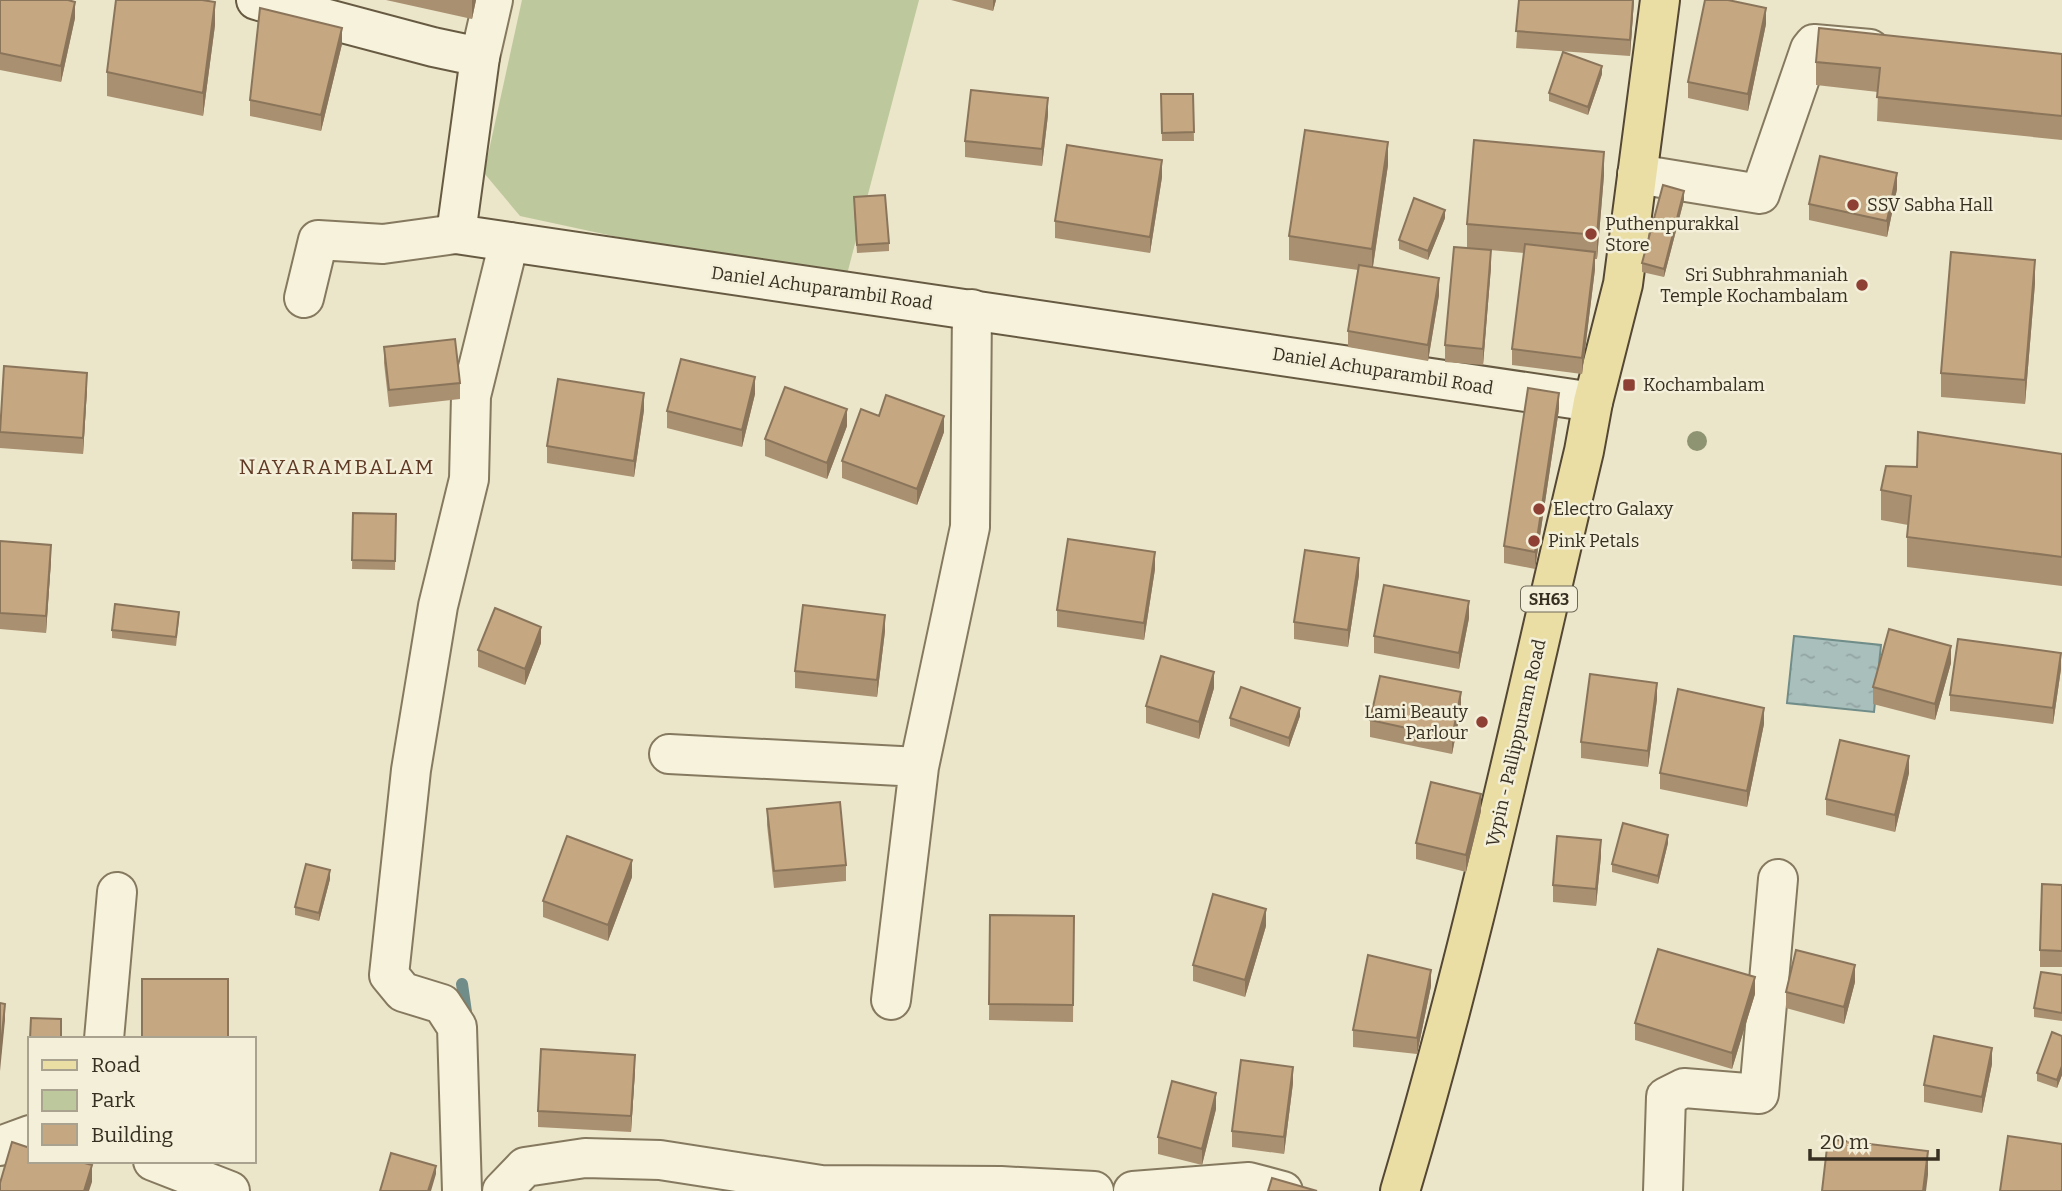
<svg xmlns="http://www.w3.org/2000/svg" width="2062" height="1191" font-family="Bitter,serif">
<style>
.park{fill:#bdc89d}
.water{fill:url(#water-ripples);stroke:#708d8a;stroke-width:2}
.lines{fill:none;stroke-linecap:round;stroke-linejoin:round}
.stream{stroke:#708d8a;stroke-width:12}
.street-casing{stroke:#85795f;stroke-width:42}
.secondary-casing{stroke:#675a42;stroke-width:42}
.primary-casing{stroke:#544733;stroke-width:42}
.street{stroke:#f6f2db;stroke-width:38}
.secondary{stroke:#f6f2db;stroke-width:38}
.primary{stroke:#eadea5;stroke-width:38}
.tree{fill:#8e9472}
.wall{fill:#a99070}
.shaded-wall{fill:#8a755b}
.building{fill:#c5a782;stroke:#8a755b;stroke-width:2}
.poi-dot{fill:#8f4035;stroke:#f3efd8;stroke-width:2.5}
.labels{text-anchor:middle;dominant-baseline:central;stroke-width:5;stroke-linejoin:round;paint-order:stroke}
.shield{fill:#f3efd8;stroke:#6f6958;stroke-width:2}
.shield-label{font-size:16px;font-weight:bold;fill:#372f21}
.poi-label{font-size:18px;fill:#372f21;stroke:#f3efd8;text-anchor:start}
.street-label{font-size:18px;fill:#372f21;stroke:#f3efd8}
.quarter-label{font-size:21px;letter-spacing:2px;fill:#603925;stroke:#f3efd8}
</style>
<defs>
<pattern id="water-ripples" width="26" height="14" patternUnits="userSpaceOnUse" patternTransform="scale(1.75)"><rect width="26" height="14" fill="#a9bfbc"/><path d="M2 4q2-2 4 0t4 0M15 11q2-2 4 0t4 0" fill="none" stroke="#92a4a1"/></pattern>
</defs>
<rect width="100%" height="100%" fill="#ebe5c9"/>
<path class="park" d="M522,0H919L846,278L613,236L520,216L484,173Z"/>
<path class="water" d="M1794,636L1881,645L1874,712L1787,703Z"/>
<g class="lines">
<path class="stream" d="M462,984L467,1019"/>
<g class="street-casing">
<path id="street" d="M480,57L493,0
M1637,174L1760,194L1810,49L1814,44L1870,49
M304,298L318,240L383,244L456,234
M669,754L919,767
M891,1000L919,767L970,527L972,309
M104,1039L117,892
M0,1146L30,1135
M153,1161L230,1191
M462,1191L457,1027L442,1004L403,992L389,975L411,770L438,606L469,479L471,396L509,242
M502,1191L525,1167L585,1158L660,1160L821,1185L1001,1186L1094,1191
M1133,1191L1249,1182L1283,1191
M1663,1191L1666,1097L1684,1088L1759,1094L1778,879"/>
</g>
<g class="secondary-casing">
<path id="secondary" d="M256,0L433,47L480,57L456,234L1593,402"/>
</g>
<g class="primary-casing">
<path id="primary" d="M1400,1191C1473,947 1525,698 1584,451L1593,402L1623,284L1660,0"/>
</g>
<use href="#street" class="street"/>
<use href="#secondary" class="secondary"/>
<use href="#primary" class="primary"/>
</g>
<circle class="tree" cx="1697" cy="441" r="10"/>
<path class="wall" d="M0,0L75,18L61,82L0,70Z
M386,0H476L472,19Z
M951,0H996L993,11Z
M1519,0H1634L1630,56L1516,48Z
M1766,24L1748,111L1688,98V82Z
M215,25L203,116L107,96V72Z
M342,44L321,131L250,116V100Z
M2062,54V140L1877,121L1878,92L1816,85V62Z
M1602,74L1588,115L1549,101V93Z
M1161,94H1193L1194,141H1162Z
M1048,115L1042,166L965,157V141Z
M1388,165L1373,267L1439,295L1428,361L1348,347V331L1358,270L1289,260V236Z
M1604,175L1597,259H1595V269L1582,374L1512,365V349L1524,253L1467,248V224Z
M1162,177L1150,253L1055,238V221Z
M1897,189L1887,237L1809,220V204Z
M1684,200L1664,277L1642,272V263Z
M854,206L889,243V251L857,253Z
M1445,218L1428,260L1399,249V240Z
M1491,267L1483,365L1445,362V345Z
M2035,283L2025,404L1941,397V373Z
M384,347L460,383V399L389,407L384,363Z
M87,389L83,454L0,448V432Z
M755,394L742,447L667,428V411Z
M1559,409L1535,569L1504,563V546Z
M644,410L634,477L547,463V446Z
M879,416L944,432L917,505L842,478V461Z
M847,426L827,479L765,456V439Z
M2062,454V586L1907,567V537L1908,525L1881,520V490L1917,467Z
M353,513L396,514L395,570L352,569Z
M0,541L51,561L46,633L0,629Z
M1155,569L1144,640L1057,627V610Z
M1359,575L1348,647L1294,639V622Z
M1469,618L1459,669L1374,653V636Z
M179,620L176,646L112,638V630Z
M885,631L877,697L795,688V671Z
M541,643L525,685L478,667V650Z
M1951,663L1935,720L1873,704V687Z
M2061,669L2053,724L1950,711V695Z
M1214,688L1199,739L1146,723V706Z
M1657,699L1648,767L1581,758V742Z
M1461,709L1452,754L1370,737V720Z
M1300,716L1289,747L1230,726V718Z
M1764,724L1747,807L1660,789V773Z
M1909,773L1895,832L1826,815V799Z
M767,809L846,865V881L774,888L767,825Z
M1481,811L1466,872L1416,859V843Z
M1668,843L1658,884L1612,872V864Z
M1601,856L1596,906L1553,902V885Z
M632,877L608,941L543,917V901Z
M330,879L319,921L295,915V907Z
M2062,885V967H2040V950Z
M990,915L1074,916L1073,1022L989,1020Z
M1266,926L1245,997L1193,981V965Z
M2062,975V1021L2034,1017V1008Z
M1855,982L1844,1024L1786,1008V992Z
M1431,986L1417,1054L1353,1047V1030Z
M1755,994L1732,1069L1635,1040V1023Z
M2062,1036V1075L2057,1088L2037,1081V1073Z
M1992,1064L1982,1113L1924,1102V1085Z
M635,1071L631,1132L538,1127V1111Z
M1293,1083L1284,1154L1232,1147V1131Z
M1216,1109L1202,1165L1158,1154V1137Z"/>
<path class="shaded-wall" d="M472,0H476L472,19Z
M993,0H996L993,11Z
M1633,0H1634L1630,56V40Z
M75,2V18L61,82V66Z
M215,2V25L203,116V93Z
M1766,8V24L1748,111V94Z
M342,28V44L321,131V115Z
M1602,66V74L1588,115V107Z
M1048,98V115L1042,166V149Z
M1388,142V165L1372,272V249Z
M1604,152V175L1597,259V235Z
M1162,160V177L1150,253V237Z
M1897,173V189L1887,237V221Z
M1684,191V200L1664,277V269Z
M1445,210V218L1428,260V251Z
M1491,250V267L1483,365V349Z
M1595,252V269L1582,374V358Z
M2035,260V283L2025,404V380Z
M1439,278V295L1428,361V345Z
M87,373V389L83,454V438Z
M755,377V394L742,447V430Z
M644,393V410L634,477V461Z
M1559,393V409L1535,569V552Z
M847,409V426L827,479V463Z
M944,416V432L917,505V489Z
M51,545V561L46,633V616Z
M1155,552V569L1144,640V623Z
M1359,558V575L1348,647V630Z
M1469,601V618L1459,669V653Z
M885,615V631L877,697V680Z
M541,627V643L525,685V669Z
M1951,646V663L1935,720V704Z
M2061,653V669L2053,724V708Z
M1214,672V688L1199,739V722Z
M1657,683V699L1648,767V751Z
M1461,692V709L1452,754V738Z
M1300,708V716L1289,747V738Z
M1764,708V724L1747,807V791Z
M1909,756V773L1895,832V815Z
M1481,794V811L1466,872V855Z
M1668,835V843L1658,884V876Z
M1601,840V856L1596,906V889Z
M632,860V877L608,941V925Z
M330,870V879L319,921V913Z
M1266,909V926L1245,997V980Z
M1855,965V982L1844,1024V1007Z
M1431,970V986L1417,1054V1038Z
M1755,977V994L1732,1069V1053Z
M5,1004V1020L0,1071V1055Z
M1992,1048V1064L1982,1113V1097Z
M635,1055V1071L631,1132V1116Z
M2062,1066V1075L2057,1088V1080Z
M1293,1067V1083L1284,1154V1137Z
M1216,1093V1109L1202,1165V1149Z
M1928,1151V1175L1926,1191H1923Z
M92,1165V1182L89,1191H84Z
M436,1166V1174L431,1191H428Z"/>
<path class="building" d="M0,0H68L75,2L61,66L0,53Z
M116,0H202L215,2L203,93L107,72Z
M1519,0H1633L1630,40L1516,31Z
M1705,0H1728L1766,8L1748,94L1688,82Z
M260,8L342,28L321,115L250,100Z
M1819,28L2062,54V116L1877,97L1880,68L1816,62Z
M1563,52L1602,66L1588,107L1549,93Z
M971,90L1048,98L1042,149L965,141Z
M1161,94H1193L1194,132L1162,133Z
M1305,130L1388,142L1372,249L1289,236Z
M1474,140L1604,152L1597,235L1467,224Z
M1067,145L1162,160L1150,237L1055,221Z
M1820,156L1897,173L1887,221L1809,204Z
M1663,185L1684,191L1664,269L1642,263Z
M885,195L889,243L857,245L854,197Z
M1414,198L1445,210L1428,251L1399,240Z
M1525,244L1595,252L1582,358L1512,349Z
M1454,247L1491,250L1483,349L1445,345Z
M1951,252L2035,260L2025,380L1941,373Z
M1359,265L1439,278L1428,345L1348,331Z
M455,339L460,383L389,390L384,347Z
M681,359L755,377L742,430L667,411Z
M4,366L87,373L83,438L0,432Z
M558,379L644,393L634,461L547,446Z
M785,387L847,409L827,463L765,439Z
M1528,388L1559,393L1535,552L1504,546Z
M886,395L944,416L917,489L842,461L861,409L879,416Z
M1918,432L2062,454V557L1907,537L1911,496L1881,490L1886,466L1917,467Z
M353,513L396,514L395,561L352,560Z
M1068,539L1155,552L1144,623L1057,610Z
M0,541L51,545L46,616L0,613Z
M1305,550L1359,558L1348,630L1294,622Z
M1384,585L1469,601L1459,653L1374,636Z
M115,604L179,612L176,637L112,630Z
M803,605L885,615L877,680L795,671Z
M495,608L541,627L525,669L478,650Z
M1889,629L1951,646L1935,704L1873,687Z
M1958,639L2061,653L2053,708L1950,695Z
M1161,656L1214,672L1199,722L1146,706Z
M1590,674L1657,683L1648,751L1581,742Z
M1380,676L1461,692L1452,738L1370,720Z
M1241,687L1300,708L1289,738L1230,718Z
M1678,689L1764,708L1747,791L1660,773Z
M1840,740L1909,756L1895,815L1826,799Z
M1431,782L1481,794L1466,855L1416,843Z
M840,802L846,865L774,871L767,809Z
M1623,823L1668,835L1658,876L1612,864Z
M567,836L632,860L608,925L543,901Z
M1557,836L1601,840L1596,889L1553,885Z
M306,864L330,870L319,913L295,907Z
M2042,884L2062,885V951L2040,950Z
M1213,894L1266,909L1245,980L1193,965Z
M990,915L1074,916L1073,1005L989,1004Z
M1658,949L1755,977L1732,1053L1635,1023Z
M1796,950L1855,965L1844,1007L1786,992Z
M1368,955L1431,970L1417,1038L1353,1030Z
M2041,972L2062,975V1013L2034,1008Z
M142,979H228V1039H142Z
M0,1003L5,1004L0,1055Z
M31,1018L61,1019V1039H30Z
M2052,1032L2062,1036V1066L2057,1080L2037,1073Z
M1934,1036L1992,1048L1982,1097L1924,1085Z
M541,1049L635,1055L631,1116L538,1111Z
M1241,1060L1293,1067L1284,1137L1232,1131Z
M1172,1081L1216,1093L1202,1149L1158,1137Z
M2008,1136L2062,1144V1191H2000Z
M1828,1139L1928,1151L1923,1191H1822Z
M12,1142L30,1148V1161H77L92,1165L84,1191H0V1183Z
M391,1153L436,1166L428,1191H380Z
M1272,1178L1317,1191H1268Z"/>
<g class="poi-dot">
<circle cx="1853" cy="205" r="7"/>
<circle cx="1591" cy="234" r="7"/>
<circle cx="1862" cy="285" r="7"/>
<rect x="1622" y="378" width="14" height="14" rx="3.5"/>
<circle cx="1539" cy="509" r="7"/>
<circle cx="1534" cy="541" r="7"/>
<circle cx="1482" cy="722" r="7"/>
</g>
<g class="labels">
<rect class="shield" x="1521" y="586.5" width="56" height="25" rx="5"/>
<g class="shield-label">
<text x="1549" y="599">SH63</text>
</g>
<g class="poi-label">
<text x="1867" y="205">SSV Sabha Hall</text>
<text x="1605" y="224">Puthenpurakkal<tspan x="1605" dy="21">Store</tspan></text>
<text x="1848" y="275" text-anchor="end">Sri Subhrahmaniah<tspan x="1848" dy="21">Temple Kochambalam</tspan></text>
<text x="1643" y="385">Kochambalam</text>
<text x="1553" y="509">Electro Galaxy</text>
<text x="1548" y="541">Pink Petals</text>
<text x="1468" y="712" text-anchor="end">Lami Beauty<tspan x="1468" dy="21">Parlour</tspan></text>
</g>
<g class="street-label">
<text transform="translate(822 288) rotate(8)">Daniel Achuparambil Road</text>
<text transform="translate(1383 371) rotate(9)">Daniel Achuparambil Road</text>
<text transform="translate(1516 743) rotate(-77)">Vypin - Pallippuram Road</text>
</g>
<g class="quarter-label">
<text x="337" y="467">NAYARAMBALAM</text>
</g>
</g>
<rect x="28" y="1037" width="228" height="126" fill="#f3efd8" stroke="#a8a28f" stroke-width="2"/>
<rect x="42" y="1060" width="35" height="10" fill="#eadea5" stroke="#a8a28f" stroke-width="2"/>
<text x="91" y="1072" font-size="21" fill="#372f21">Road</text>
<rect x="42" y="1090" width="35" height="21" fill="#bdc89d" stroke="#a8a28f" stroke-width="2"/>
<text x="91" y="1107" font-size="21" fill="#372f21">Park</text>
<rect x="42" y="1124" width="35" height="21" fill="#c5a782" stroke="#a8a28f" stroke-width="2"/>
<text x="91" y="1142" font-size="21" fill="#372f21">Building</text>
<path d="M1810 1149v10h128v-10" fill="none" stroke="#372f21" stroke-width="3.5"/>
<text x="1820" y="1149" font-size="21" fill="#372f21" stroke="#f3efd8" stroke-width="5" paint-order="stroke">20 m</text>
</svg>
